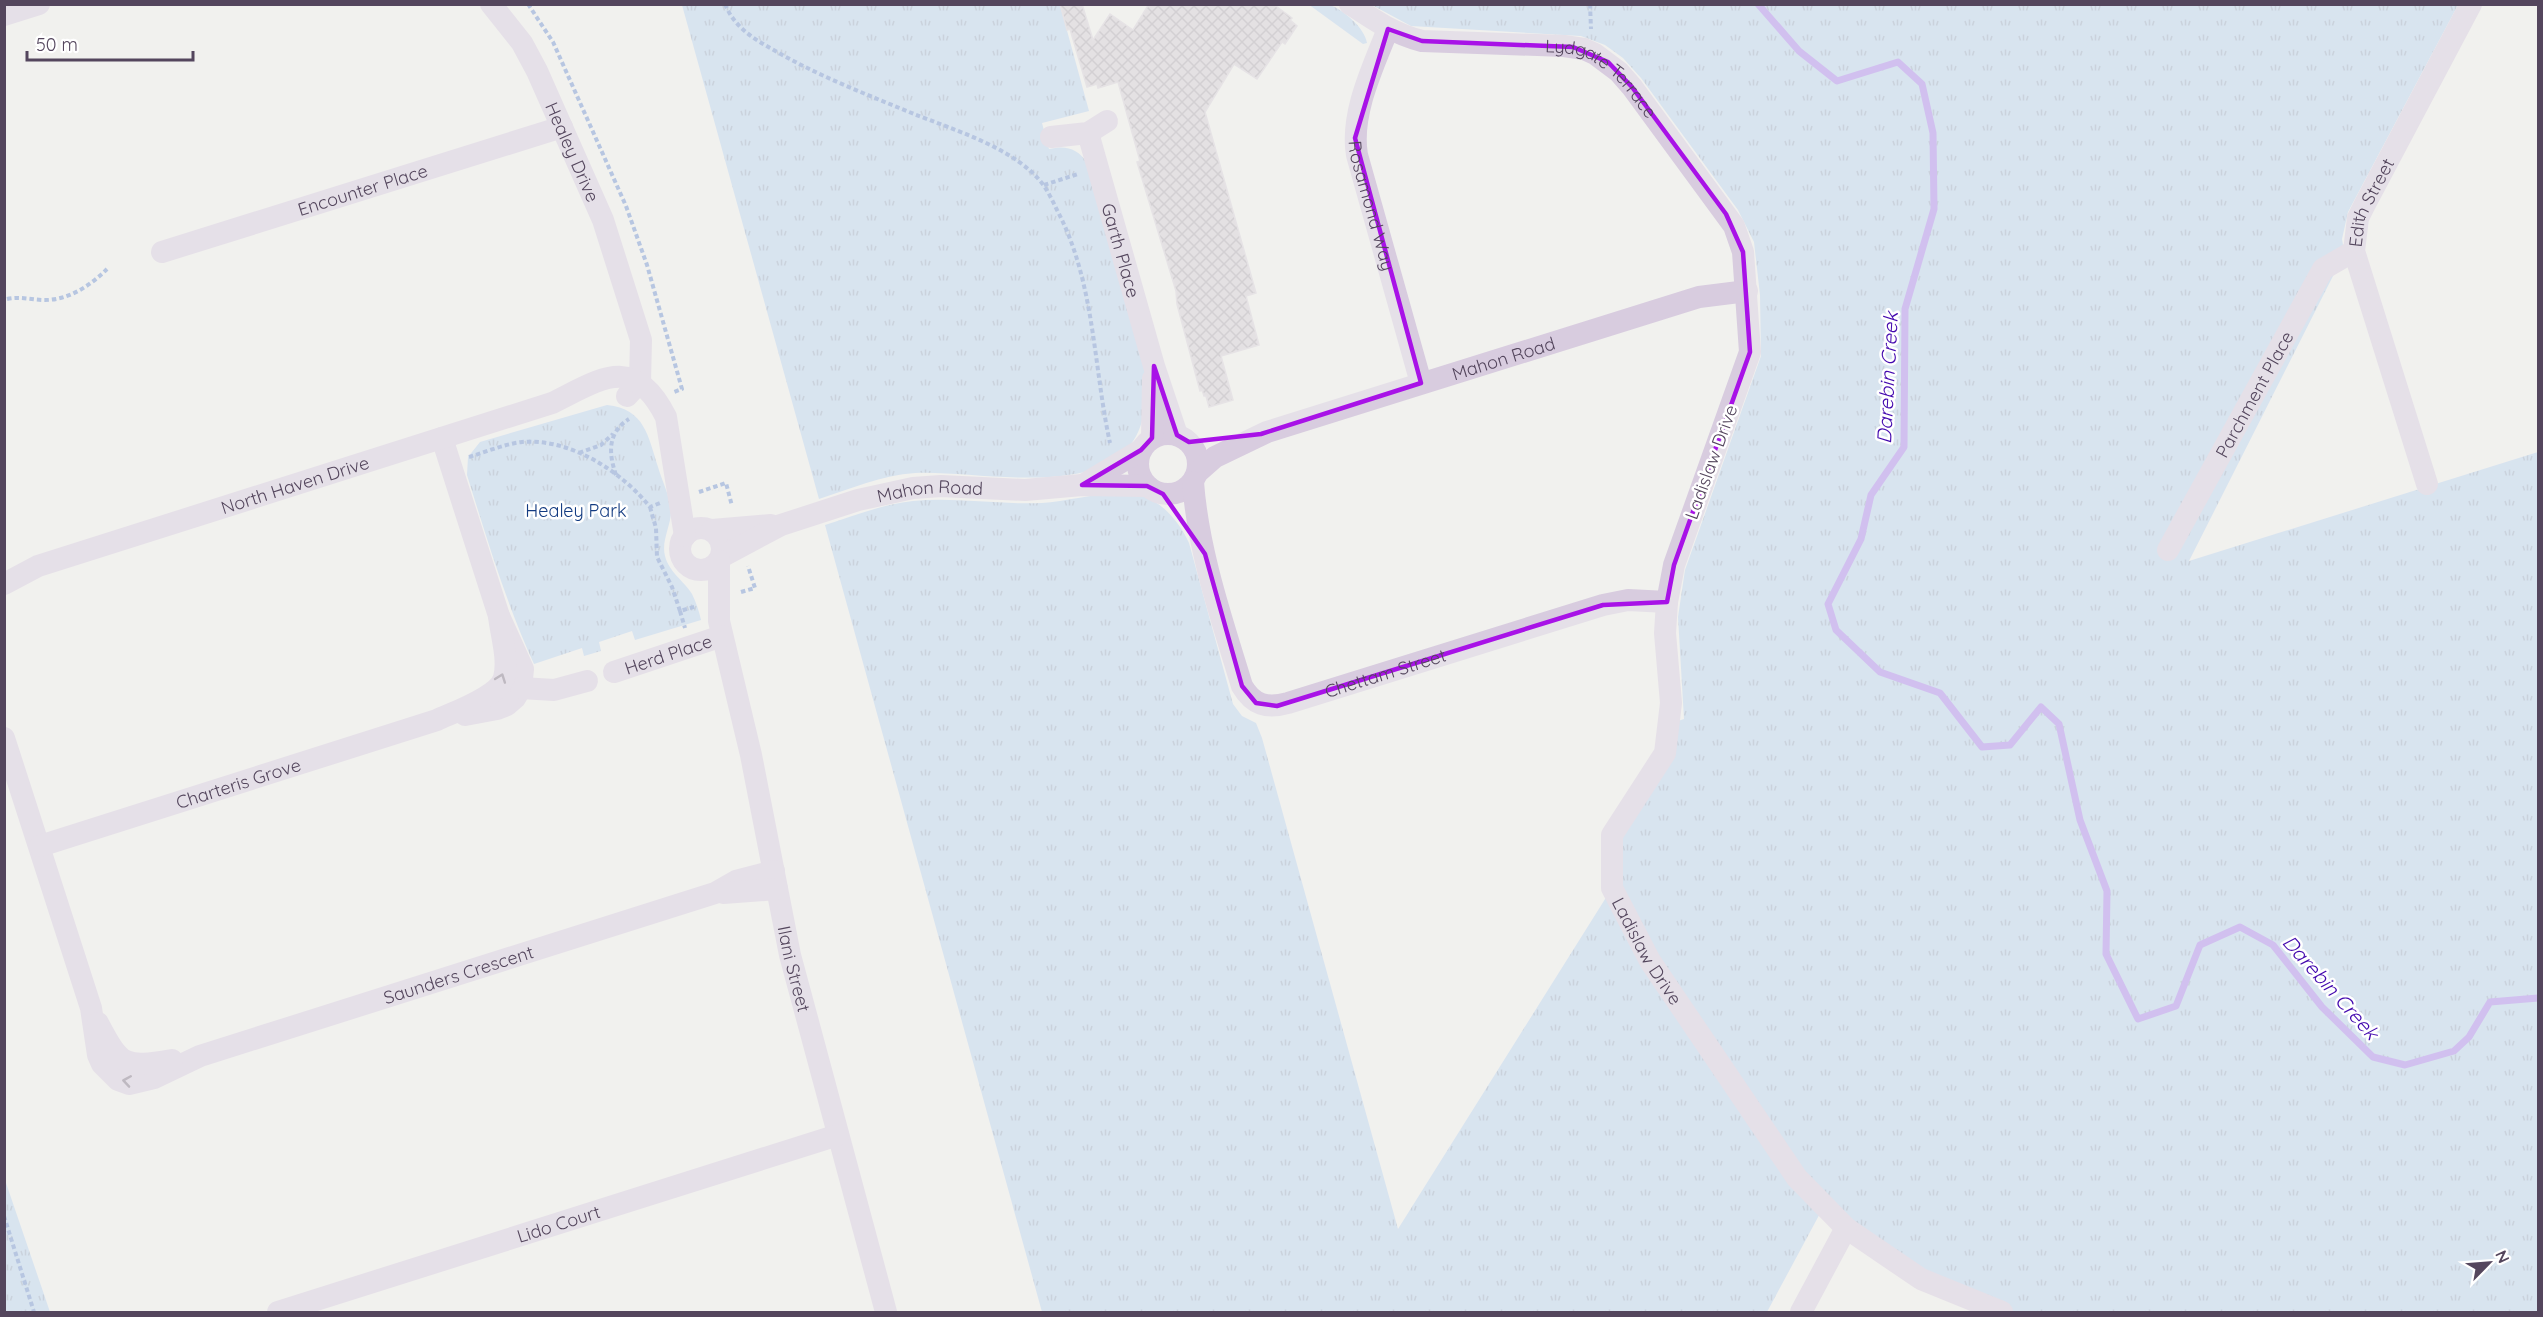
<svg xmlns="http://www.w3.org/2000/svg" width="2543" height="1317" font-family="Quicksand,sans-serif">
<style>
.grass{fill:url(#grass-tufts)}
.lines{fill:none;stroke-linecap:round;stroke-linejoin:round}
.stream{stroke:#ab86ef;stroke-width:7}
.building{fill:url(#building-cross-hatch);stroke:#d9d2da;stroke-width:1.5}
.path{stroke:#7293d0;stroke-width:4;stroke-dasharray:4.5 3;stroke-linecap:butt}
.minor{stroke:#d8ccdf;stroke-width:22}
.oneway{stroke:#82758a}
.marked{fill:none;stroke:#a812e7;stroke-width:4.5;stroke-linejoin:round}
.labels{text-anchor:middle;dominant-baseline:central;stroke-width:5;stroke-linejoin:round;paint-order:stroke}
.street-label{font-size:18px;fill:#54465d;stroke:#fff}
.park-label{font-size:18px;fill:#133b81;stroke:#fff}
.water-label{font-size:20px;font-style:italic;fill:#4207ae;stroke:#fff}
</style>
<defs>
<pattern id="grass-tufts" width="24" height="20" patternUnits="userSpaceOnUse" patternTransform="scale(1.5)"><rect width="24" height="20" fill="#bbd4f0"/><path d="M3 7l-1-3M5 7V3M7 7l1-3M15 17l-1-3M17 17v-4M19 17l1-3" fill="none" stroke="#9baec6"/></pattern>
<pattern id="building-cross-hatch" width="8" height="8" patternUnits="userSpaceOnUse" patternTransform="scale(1.5)"><rect width="8" height="8" fill="#d5ced6"/><path d="M0 0l8 8M0 8l8-8" fill="none" stroke="#afa9b1"/></pattern>
</defs>
<rect width="100%" height="100%" fill="#f1f1ee"/>
<path class="grass" d="M1308,4C1314,4 1321,3 1327,4C1342,8 1365,28 1367,43L1363,44Z
M682,5H1060L1089,111L1042,123L1049,149C1065,145 1078,148 1087,163C1101,212 1114,262 1128,312C1134,333 1143,356 1146,377C1147,385 1145,393 1145,400C1141,511 984,469 915,473C882,475 850,489 819,499Z
M1372,5H2458L2348,212L2342,239L2346,264L2334,274L2189,561L2538,452V1312H2002L1921,1279L1824,1206L1767,1312H1042L825,525C854,516 883,504 913,501C956,497 999,505 1042,503C1071,501 1114,488 1142,496C1163,502 1180,523 1189,543L1233,704L1242,716L1256,723L1262,738L1398,1229L1612,888V835L1669,724L1684,719L1678,617L1685,570L1761,356L1760,295L1754,242L1738,210L1641,78L1623,58L1605,45L1581,36L1411,26Z
M607,405C645,409 648,436 658,467C662,481 670,496 671,511C671,526 661,541 665,556C669,572 684,581 692,594C696,602 699,611 701,620L635,640L632,631L599,642L601,651L584,656L582,648L534,664C506,603 487,539 467,475L468,457L480,442Z
M5,1180L50,1312H5Z"/>
<g class="lines">
<path class="stream" d="M1758,4L1799,51L1837,81L1898,62L1922,84L1933,133L1934,209L1905,309L1904,447L1871,495L1861,539L1828,604L1836,630L1880,672L1940,693L1982,747L2010,745L2041,707L2059,724L2080,820L2107,891L2106,954L2138,1019L2176,1006L2200,945L2240,927L2273,945L2322,1007L2373,1057L2405,1065L2454,1051L2469,1037L2490,1002L2538,998"/>
</g>
<path class="building" d="M1060,4H1082L1093,40L1110,14L1133,30L1149,4H1273L1292,18L1290,20L1297,26L1285,44L1282,42L1257,79L1234,64L1205,112L1256,293L1246,296L1259,345L1221,356L1233,400L1209,407L1206,396H1204L1202,390L1200,391L1177,304L1176,291L1137,162L1140,161L1118,82L1098,88L1097,84L1087,87L1070,29L1067,30Z"/>
<g class="lines">
<path class="path" d="M528,4L553,42L626,206L647,265L682,389L674,392
M725,4C735,29 756,40 777,52C821,77 868,95 914,114C954,130 1018,149 1044,186C1049,193 1053,202 1057,210C1095,282 1093,365 1110,443
M1590,4L1591,29
M1044,185L1078,174
M7,299C20,296 32,300 45,300C69,300 91,285 107,269
M579,453L601,445L613,434
M469,457C486,452 504,444 522,442C570,438 621,471 650,507L660,503
M616,475C608,452 608,432 629,419
M699,492L726,483L732,506
M650,507L656,528L657,557L672,587L680,611L697,606
M741,592L755,588L748,566
M680,611L685,628
M4,1216L34,1312"/>
<g class="minor">
<path id="s1" d="M491,4L522,43L537,71L603,220L641,340L640,382L627,396"/>
<path id="s2" d="M1350,4C1374,20 1394,34 1422,41L1564,46L1584,49L1595,54L1619,72L1632,87L1734,226L1743,252L1750,352L1674,565L1667,602L1665,633L1671,703L1665,753L1612,835V888L1650,961L1797,1178L1846,1228L1921,1279L2002,1312"/>
<path d="M4,15L39,4"/>
<path id="s3" d="M1388,29C1373,67 1350,114 1357,155L1421,383"/>
<path id="s4" d="M1088,133L1154,366L1177,435"/>
<path d="M1051,137L1088,133L1107,121"/>
<path id="s5" d="M162,252L562,127"/>
<circle cx="1168" cy="464" r="30"/>
<path d="M442,438L499,616L523,669L521,688L515,698L507,705L497,709L465,715"/>
<path d="M1152,438L1153,379"/>
<path id="s6" d="M1198,472L1215,457L1267,432L1699,297L1747,291"/>
<path id="s7" d="M1193,482C1198,551 1222,620 1242,686C1253,705 1267,709 1288,703L1603,605L1628,600L1667,602"/>
<path id="s8" d="M2427,484L2354,251L2358,218L2365,204L2471,4"/>
<path d="M1083,485L1141,450"/>
<circle cx="701" cy="549" r="21"/>
<path d="M712,530L771,525"/>
<path id="s9" d="M2168,550L2323,269L2354,251"/>
<path id="s10" d="M721,557L781,525L858,500L913,488L941,486L1025,490L1082,485L1147,486"/>
<path id="s11" d="M719,561V621L751,755L790,955L886,1312"/>
<path id="s12" d="M4,584L38,566L552,403C601,379 634,353 666,417L685,536"/>
<path id="s13" d="M614,672L722,636"/>
<path d="M521,688L554,690L587,681"/>
<path id="s14" d="M4,738L91,1008L98,1055L102,1064L118,1080L129,1084L154,1078L200,1056L715,893L736,881L774,871"/>
<path id="s15" d="M40,846L437,720C454,712 498,697 504,678C509,659 501,635 499,616"/>
<path d="M723,893L777,889"/>
<path d="M98,1023C121,1067 125,1068 172,1060"/>
<path id="s16" d="M278,1312L838,1135"/>
<path d="M1801,1312L1846,1228"/>
</g>
</g>
<defs><path id="oneway-chevron" d="M-2-3.5L2.5 0L-2 3.5" fill="none" stroke-width="1.6" stroke-linecap="round" stroke-linejoin="round" transform="scale(1.5)"/></defs>
<g class="oneway">
<use href="#oneway-chevron" transform="translate(501 678) rotate(-70)"/>
<use href="#oneway-chevron" transform="translate(127 1081) rotate(-171)"/>
</g>
<path d="M0 0H2543V1317H0ZM1388,29L1422,41L1573,47L1608,62L1632,87L1726,214L1743,252L1750,352L1674,565L1667,602L1603,605L1277,706L1256,703L1242,686L1205,554L1163,494L1147,486L1082,485L1141,450L1152,438L1154,366L1177,435L1189,442L1261,434L1421,383L1355,138Z" fill="#f1f1ee" fill-opacity=".55" fill-rule="evenodd"/>
<path class="marked" d="M1388,29L1422,41L1573,47L1608,62L1632,87L1726,214L1743,252L1750,352L1674,565L1667,602L1603,605L1277,706L1256,703L1242,686L1205,554L1163,494L1147,486L1082,485L1141,450L1152,438L1154,366L1177,435L1189,442L1261,434L1421,383L1355,138Z"/>
<g class="labels">
<g class="street-label">
<text stroke="none"><textPath href="#s2" startOffset="273">Lydgate Terrace</textPath></text>
<text stroke="none"><textPath href="#s1" startOffset="170">Healey Drive</textPath></text>
<text stroke="none"><textPath href="#s5" startOffset="210">Encounter Place</textPath></text>
<text stroke="none"><textPath href="#s8" startOffset="296">Edith Street</textPath></text>
<text stroke="none"><textPath href="#s3" startOffset="184">Rosamond Way</textPath></text>
<text stroke="none"><textPath href="#s4" startOffset="122">Garth Place</textPath></text>
<text stroke="none"><textPath href="#s6" startOffset="328">Mahon Road</textPath></text>
<text stroke="none"><textPath href="#s9" startOffset="178">Parchment Place</textPath></text>
<text transform="translate(1711 462) rotate(-70)">Ladislaw Drive</text>
<text stroke="none"><textPath href="#s12" startOffset="308">North Haven Drive</textPath></text>
<text stroke="none"><textPath href="#s10" startOffset="222">Mahon Road</textPath></text>
<text stroke="none"><textPath href="#s13" startOffset="57">Herd Place</textPath></text>
<text stroke="none"><textPath href="#s7" startOffset="366">Chettam Street</textPath></text>
<text stroke="none"><textPath href="#s15" startOffset="208">Charteris Grove</textPath></text>
<text stroke="none"><textPath href="#s2" startOffset="1244">Ladislaw Drive</textPath></text>
<text stroke="none"><textPath href="#s11" startOffset="416">Ilani Street</textPath></text>
<text stroke="none"><textPath href="#s14" startOffset="723">Saunders Crescent</textPath></text>
<text stroke="none"><textPath href="#s16" startOffset="294">Lido Court</textPath></text>
</g>
<g class="park-label">
<text x="576" y="510">Healey Park</text>
</g>
<g class="water-label">
<text transform="translate(1887 378) rotate(-87)">Darebin Creek</text>
<text transform="translate(2331 987) rotate(48)">Darebin Creek</text>
</g>
</g>
<rect width="2543" height="1317" fill="none" stroke="#54465d" stroke-width="12"/>
<g transform="translate(2489 1263) rotate(65)" stroke="#ffffff" stroke-width="4.5" paint-order="stroke">
<path d="M0-4.5L10 22L0 15L-10 22Z" fill="#54465d"/>
<text y="-9" font-size="16" font-weight="bold" text-anchor="middle" fill="#54465d">N</text>
</g>
<path d="M27 51v9h166v-9" fill="none" stroke="#54465d" stroke-width="3"/>
<text x="36" y="51" font-size="18" fill="#54465d" stroke="#ffffff" stroke-width="4.5" paint-order="stroke">50 m</text>
</svg>
